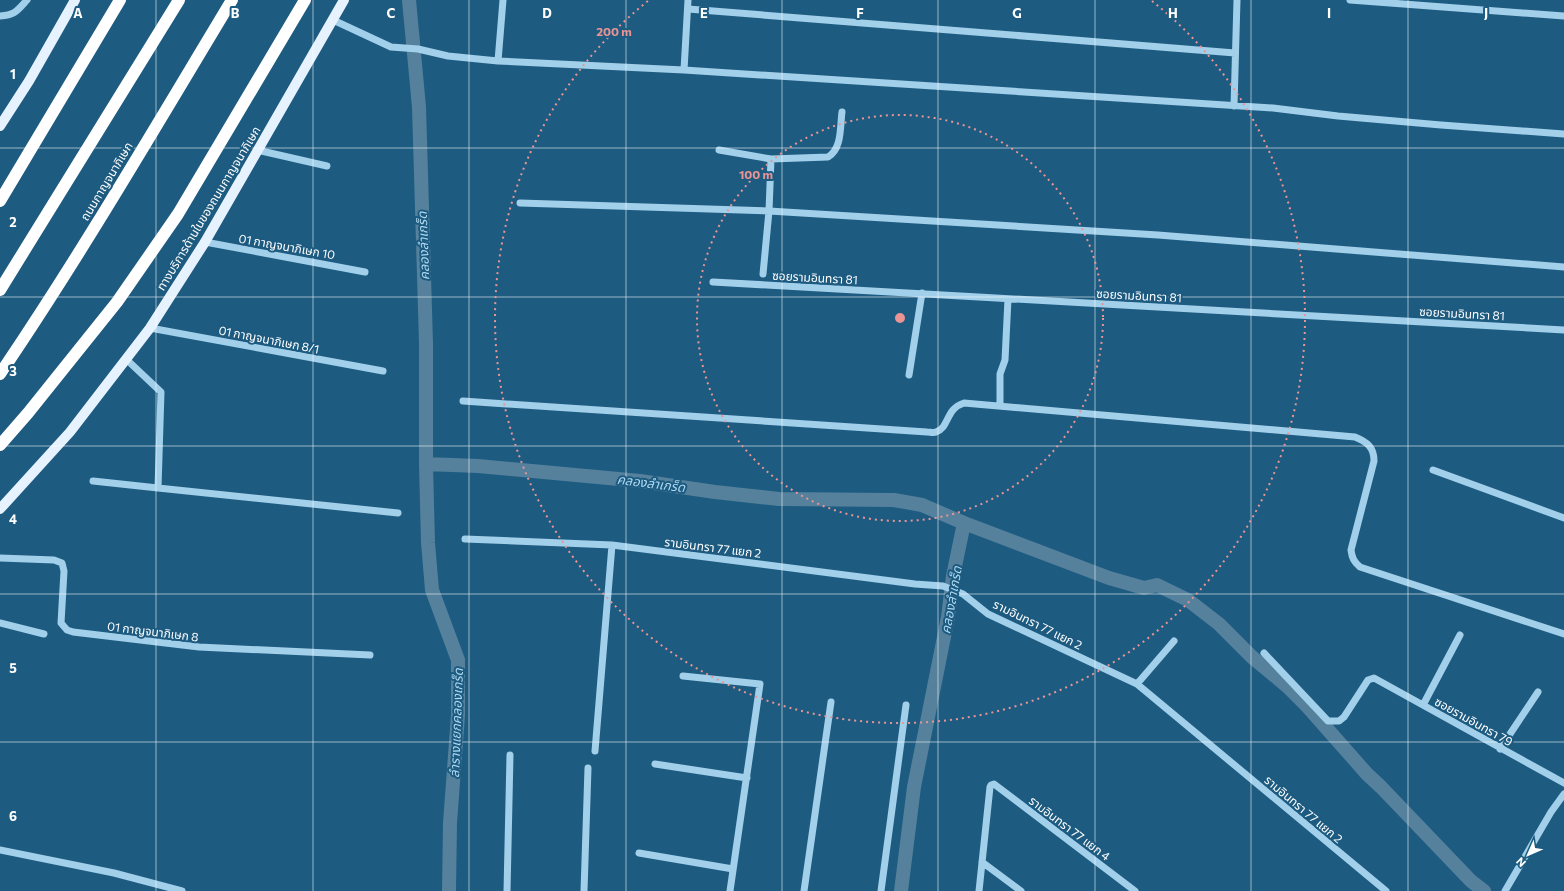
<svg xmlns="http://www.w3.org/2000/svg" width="1564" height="891" font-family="Commissioner,'Noto Sans Thai',sans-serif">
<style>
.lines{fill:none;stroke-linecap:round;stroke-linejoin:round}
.canal{stroke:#55819c;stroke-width:14}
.minor{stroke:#a2cfe9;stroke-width:7}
.major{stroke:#e6f3fe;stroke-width:10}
.highway{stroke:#fff;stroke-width:12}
.grid{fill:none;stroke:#fff;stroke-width:1;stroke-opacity:0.55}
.ring{fill:none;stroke:#ea9494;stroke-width:2;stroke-dasharray:2 4}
.labels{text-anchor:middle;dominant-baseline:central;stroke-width:4;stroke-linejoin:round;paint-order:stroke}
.street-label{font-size:12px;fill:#fff;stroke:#1d5b81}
.water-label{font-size:13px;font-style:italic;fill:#aed9f1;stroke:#1d5b81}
.grid-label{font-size:13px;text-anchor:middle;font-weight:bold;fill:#fff;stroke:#1d5b81;stroke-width:4;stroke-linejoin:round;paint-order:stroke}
.centre{fill:#ea9494;stroke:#1d5b81;stroke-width:2}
.ring-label{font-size:12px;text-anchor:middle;font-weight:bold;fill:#ea9494;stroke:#1d5b81;stroke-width:4;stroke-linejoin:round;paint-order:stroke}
</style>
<rect width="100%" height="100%" fill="#1d5b81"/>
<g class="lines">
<path class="canal" d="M409,0L419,107L426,343V464L478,466L640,481L715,492L779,499L894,500L922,505L964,523L953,576L948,617L914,787L901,891
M426,464L428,543L432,590L458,660V715L450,823L449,891
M964,523L1109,578L1144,588L1157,585L1188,600L1219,624L1252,657L1288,687L1307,706L1367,774L1381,787L1471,881L1484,891"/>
<path class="minor" d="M1350,0L1564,16
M688,9L1235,53
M0,16C15,15 17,11 27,0
M333,20L391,47L418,49L448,56L498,61L684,70L1273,108L1338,116L1441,125L1564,134
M498,61L503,0
M684,70L688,0
M1234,106L1237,0
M257,150L327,166
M719,150L771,159L828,157C842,149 840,127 842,112
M520,203L769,211L1158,235L1564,267
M205,242L365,272
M763,274L769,211L771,159
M713,282L1564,330
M150,328L383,371
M126,359L161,392L158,488L398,513
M909,375L922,293
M463,401L927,432C930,432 934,433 936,432C950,427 945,409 964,403L1355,437C1367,442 1374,447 1374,461L1351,550C1352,558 1354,562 1360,567L1564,634
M1000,406V374L1005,360L1008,299
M1433,470L1564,518
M93,481L158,488
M465,539L612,545L915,584L943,586L963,594L988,614L1137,684L1386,891
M0,558L54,560L62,563L64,571L61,623L67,630L73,632L199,647L370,655
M0,623L44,634
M1264,653L1328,721H1339L1344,717L1368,680L1374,678L1564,783
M683,676L760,684L730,891
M1137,684L1174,641
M1423,705L1460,635
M1500,749L1538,692
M595,751L612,545
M655,764L747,778
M0,850L114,873L182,891
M639,853L733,869
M982,862L1021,891
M507,891L510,755
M584,891L588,768
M804,891L831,702
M881,891L906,705
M979,891L990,787L991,785L994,784L1135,891
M1505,891L1551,812L1564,794"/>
<path class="major" d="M0,126L29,81L75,0
M0,509L70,432L150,328L205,242L344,0"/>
<path class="highway" d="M0,201L120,0
M0,290L179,0
M0,374C82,253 156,126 232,0
M0,445L28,413L117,302L178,214L305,0"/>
</g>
<path class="grid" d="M156,0V891M313,0V891M469,0V891M626,0V891M782,0V891M938,0V891M1095,0V891M1251,0V891M1408,0V891M0,148H1564M0,297H1564M0,446H1564M0,594H1564M0,742H1564"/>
<g class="ring">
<circle cx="900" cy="318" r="203"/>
<path d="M1152 1A405 405 0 1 1 648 1"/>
</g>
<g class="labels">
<g class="street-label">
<text transform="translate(106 181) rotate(-59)">ถนนกาญจนาภิเษก</text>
<text transform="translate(208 208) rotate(-59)">ทางบริการด้านในของถนนกาญจนาภิเษก</text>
<text transform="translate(287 246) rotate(10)">01 กาญจนาภิเษก 10</text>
<text transform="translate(815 277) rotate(3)">ซอยรามอินทรา 81</text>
<text transform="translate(1139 295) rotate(3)">ซอยรามอินทรา 81</text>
<text transform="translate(1462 313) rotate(3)">ซอยรามอินทรา 81</text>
<text transform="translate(269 339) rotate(11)">01 กาญจนาภิเษก 8/1</text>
<text transform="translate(713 547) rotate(7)">รามอินทรา 77 แยก 2</text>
<text transform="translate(1038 624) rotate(26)">รามอินทรา 77 แยก 2</text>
<text transform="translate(153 631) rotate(7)">01 กาญจนาภิเษก 8</text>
<text transform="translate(1474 721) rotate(29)">ซอยรามอินทรา 79</text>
<text transform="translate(1304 809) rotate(40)">รามอินทรา 77 แยก 2</text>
<text transform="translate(1070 828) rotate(37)">รามอินทรา 77 แยก 4</text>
</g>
<g class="water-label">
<text transform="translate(423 246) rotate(-92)">คลองลำเกร็ด</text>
<text transform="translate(651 483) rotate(7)">คลองลำเกร็ด</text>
<text transform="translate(951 600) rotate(-80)">คลองลำเกร็ด</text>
<text transform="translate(456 723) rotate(-88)">ลำรางแยกคลองเกร็ด</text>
</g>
</g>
<g class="grid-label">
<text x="78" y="18">A</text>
<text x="235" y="18">B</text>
<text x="391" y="18">C</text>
<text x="547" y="18">D</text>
<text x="704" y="18">E</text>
<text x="860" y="18">F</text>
<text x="1017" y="18">G</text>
<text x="1173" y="18">H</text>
<text x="1329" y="18">I</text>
<text x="1486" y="18">J</text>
<text x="13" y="79">1</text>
<text x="13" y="227">2</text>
<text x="13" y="376">3</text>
<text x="13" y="524">4</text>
<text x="13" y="673">5</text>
<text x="13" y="821">6</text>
</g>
<circle cx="900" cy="318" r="6" class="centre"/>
<g class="ring-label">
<text x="614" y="36">200 m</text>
<text x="756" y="179">100 m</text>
</g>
<g transform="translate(1528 855) rotate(225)" stroke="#1d5b81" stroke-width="3" paint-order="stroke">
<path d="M0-3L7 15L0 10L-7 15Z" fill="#ffffff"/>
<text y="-6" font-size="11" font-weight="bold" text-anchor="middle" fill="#ffffff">N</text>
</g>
</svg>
